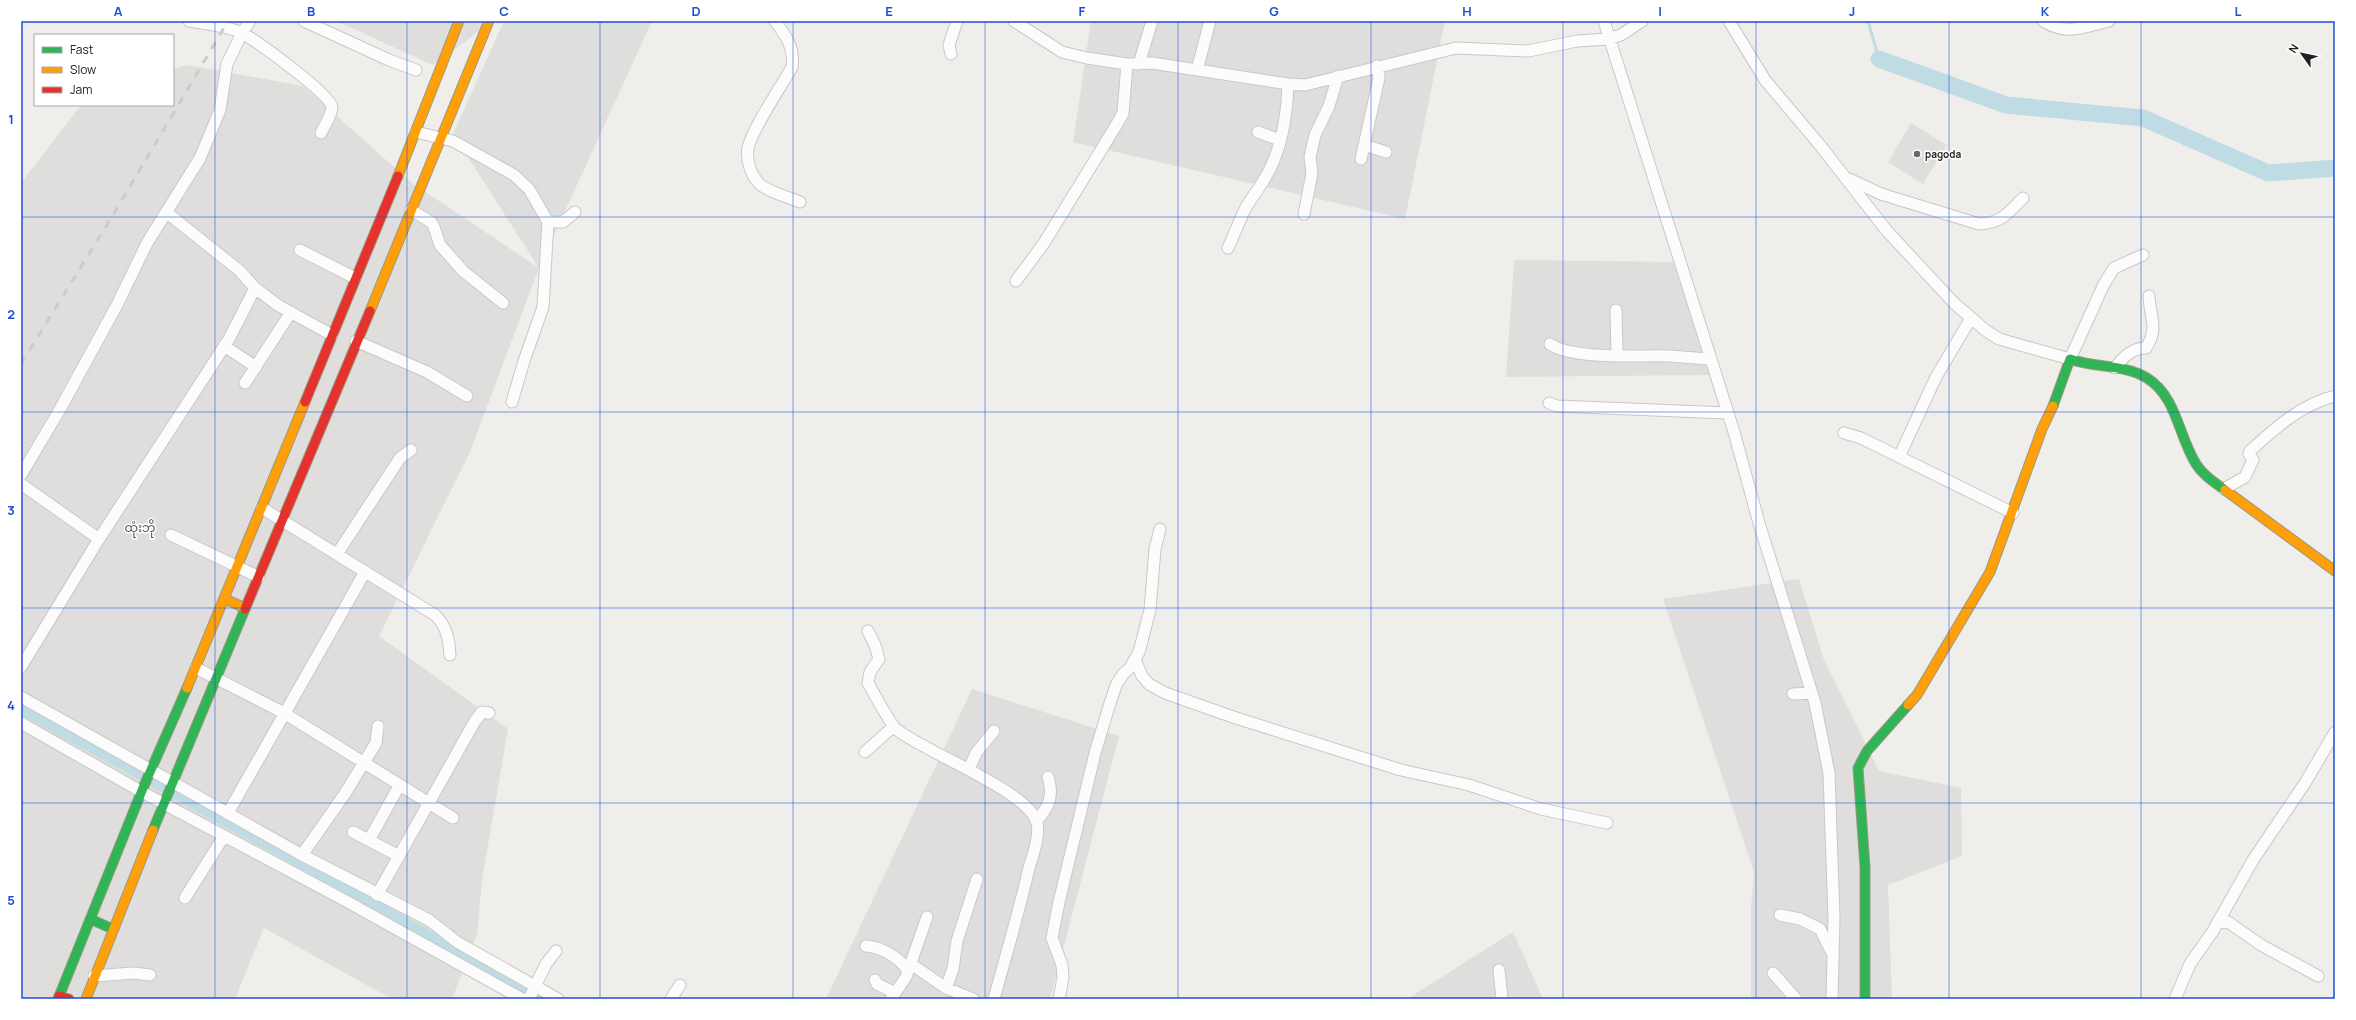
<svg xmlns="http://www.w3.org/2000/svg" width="2356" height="1020" font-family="Manrope,'Noto Sans Myanmar',sans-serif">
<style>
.residential{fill:#dfdedc}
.religious{fill:#dededc}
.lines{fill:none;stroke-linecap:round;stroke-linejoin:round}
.stream{stroke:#bfdbe3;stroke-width:3}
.canal{stroke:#bfdbe3;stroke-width:10}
.river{stroke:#bfdbe3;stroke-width:17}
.street-casing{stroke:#c9c8c7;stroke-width:13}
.fast-casing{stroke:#999a82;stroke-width:11}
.slow-casing{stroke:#999a82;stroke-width:11}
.jam-casing{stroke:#999a82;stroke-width:11}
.street{stroke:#fdfcfc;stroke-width:11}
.fast{stroke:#30b455;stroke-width:9}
.slow{stroke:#ff9f0a;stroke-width:9}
.jam{stroke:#e5322d;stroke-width:9}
.rail{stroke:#ccc;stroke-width:3;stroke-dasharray:8 8;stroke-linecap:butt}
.grid{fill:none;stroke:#1d4ed8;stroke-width:1;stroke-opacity:0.55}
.poi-dot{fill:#6a6968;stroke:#fff;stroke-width:1.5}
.labels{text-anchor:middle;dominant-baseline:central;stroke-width:3;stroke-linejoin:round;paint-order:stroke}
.poi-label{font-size:10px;font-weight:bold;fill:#222;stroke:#fff;text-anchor:start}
.quarter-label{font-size:12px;fill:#555;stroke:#fff}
.neatline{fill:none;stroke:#1d4ed8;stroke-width:1.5}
.grid-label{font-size:13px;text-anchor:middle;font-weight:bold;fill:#1d4ed8}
</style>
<rect width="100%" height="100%" fill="#f0eeeb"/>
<path class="residential" d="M336,21H493L433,65Z
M1091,21H1445L1405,219L1073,142Z
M188,65L303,86L412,183L539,268L470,452L379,636L508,729L482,880L477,935L452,999H392L264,928L235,999H21V183L81,105H173V69Z
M1514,260L1676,262L1712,375L1506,377Z
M1799,579L1824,660L1879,771L1961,788L1962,856L1888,885L1892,999H1751V907L1754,872L1663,599Z
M972,689L1119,736L1050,999H826Z
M1513,932L1543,999H1407Z"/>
<path class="religious" d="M504,21H652L539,268L453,134Z
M1911,123L1947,145L1923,184L1888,162Z"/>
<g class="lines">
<path class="stream" d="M1868,21L1879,59"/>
<path class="canal" d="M21,709L346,888L539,999"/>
<path class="river" d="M1879,59L2006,105L2143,118L2268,173L2335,168"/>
<g class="street-casing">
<path id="street" d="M189,21C207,24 223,25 240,32C253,38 333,96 332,107C332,115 324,126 321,133
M304,21L389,60L416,70
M775,21C786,36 795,48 792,67C781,87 752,129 748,148C746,160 751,177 761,185C771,193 788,197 800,202
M1014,21L1062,52L1087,58L1127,64L1152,63L1288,84L1305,85L1456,48L1528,51L1577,41L1608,39L1621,35L1642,21
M1604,21L1734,432L1759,523L1815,703L1829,773L1834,918L1832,999
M1729,21L1765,80L1819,144L1887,231L1954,303L1985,330L1999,339L2070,359L2104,284L2114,268L2143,255
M2043,21C2066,36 2084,27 2109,21
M951,54L949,45L957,21
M1139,64L1152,21
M1197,70L1210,21
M416,132L453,141L514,175L529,189L548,222L543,307L524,361L512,402
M1258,132L1280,140
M1364,145L1386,152
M1361,159L1379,78L1377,66
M1849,179L1881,194L1979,224C2002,223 2008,213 2023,198
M411,210L431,222L434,227L440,245L463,271L503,303
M166,212L240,271L255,288L279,306L332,335
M1304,214L1312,173L1310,157L1315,135L1329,106L1338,76
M548,222H563L575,212
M1228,248C1234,235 1239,222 1245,209C1251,198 1259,189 1265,178C1282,150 1287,116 1288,84
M300,250L355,278
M1016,281L1044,243L1117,124L1123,113L1127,64
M1616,310L1617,355
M356,341L427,372L467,396
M1550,344C1573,360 1640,355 1669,356C1683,357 1696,358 1709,359
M224,346L256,367
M2115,368C2123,357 2132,348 2146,348C2159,327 2150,319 2149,296
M245,383L291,312
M1549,403L1557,406L1727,413
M1844,433L1861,438L2013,513
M1899,457L1936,377L1971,318
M21,475L59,411L117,305L147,243L200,158L220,110L227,64L242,33L250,21
M21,484L99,539
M2224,489L2245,477L2253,460L2249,454L2250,451C2275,428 2302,404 2335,396
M262,508L435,615C447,626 449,640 450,655
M171,535L259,577
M337,554L400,458L411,450
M868,631L875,645L879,659L870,672L868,683C872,690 891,725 896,729C922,751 1031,792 1037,823C1040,837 1033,854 1029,868C1019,912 1006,955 994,999
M1135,660L1142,676L1149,684L1165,693L1236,718L1401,770L1469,785L1541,809L1607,823
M21,667L99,539L229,339L255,288
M196,668L284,713L453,818
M1793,694L1812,693
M21,697L302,855L429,920L457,942L558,999
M21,723L142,792L346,901L522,999
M865,752L893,727
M969,769L976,753L994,731
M228,813L365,572
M1036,821C1049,808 1054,795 1048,777
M353,832L399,856
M369,840L399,786
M302,855L344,795L376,743L378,726
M377,895L475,721L482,712L489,713
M185,898L224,836
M1780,915L1800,919L1820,929L1832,953
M2217,923L2228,922L2261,945L2318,976
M866,946C882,947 900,958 908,971
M911,964L946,988L973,999
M1499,970L1502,999
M1773,973L1796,999
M94,976L133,973L150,975
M875,980L877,984L895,993
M946,988L953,969L957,941L977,879
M529,999L546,964L556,951
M671,999L680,985
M891,999L906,977L927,917
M1059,999L1063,977L1062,965L1052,938L1059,902L1095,753L1110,703L1117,683L1124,673L1130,668L1139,652L1150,610L1155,549L1160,529
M2175,999L2190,964L2213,931L2253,860L2305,783L2335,732"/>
</g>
<g class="fast-casing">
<path id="fast" d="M2053,406L2070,359C2094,368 2124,364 2147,378C2177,397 2178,435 2196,464C2203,475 2214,482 2225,490
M153,830L245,609
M90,919L113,929
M58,999L143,788L187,688
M1865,999V867L1858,768L1867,751L1908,705"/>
</g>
<g class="slow-casing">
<path id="slow" d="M398,176L459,21
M370,311L489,21
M2225,490L2335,571
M225,599L245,608
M187,688L305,402
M1908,705L1917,695L1990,572L2042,429L2053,406
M86,999L153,830"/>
</g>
<g class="jam-casing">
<path id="jam" d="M305,402L398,176
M245,609L370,311
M59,996L69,999"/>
</g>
<use href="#street" class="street"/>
<use href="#fast" class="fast"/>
<use href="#slow" class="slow"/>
<use href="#jam" class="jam"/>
<path class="rail" d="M21,364L113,215L228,21"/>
</g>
<path class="grid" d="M215,21V999M407,21V999M600,21V999M793,21V999M985,21V999M1178,21V999M1371,21V999M1563,21V999M1756,21V999M1949,21V999M2141,21V999M21,217H2335M21,412H2335M21,608H2335M21,803H2335"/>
<circle class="poi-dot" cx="1917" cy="154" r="4"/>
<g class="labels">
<g class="poi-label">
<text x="1925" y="154">pagoda</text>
</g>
<g class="quarter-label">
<text x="140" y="527">ထုံးဘို</text>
</g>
</g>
<rect width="2356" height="1020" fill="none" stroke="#ffffff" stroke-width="44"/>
<rect x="34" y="34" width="140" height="72" fill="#ffffff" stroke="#a7a7a7"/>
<rect x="42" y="47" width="20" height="6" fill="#30b455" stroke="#a7a7a7"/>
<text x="70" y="54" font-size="12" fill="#222222">Fast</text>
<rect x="42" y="67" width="20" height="6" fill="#ff9f0a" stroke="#a7a7a7"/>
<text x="70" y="74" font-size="12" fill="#222222">Slow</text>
<rect x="42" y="87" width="20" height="6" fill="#e5322d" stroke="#a7a7a7"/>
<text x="70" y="94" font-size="12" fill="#222222">Jam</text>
<g transform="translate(2302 54) rotate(303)" stroke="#ffffff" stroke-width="3" paint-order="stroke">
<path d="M0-3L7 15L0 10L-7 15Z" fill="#222222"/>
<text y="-6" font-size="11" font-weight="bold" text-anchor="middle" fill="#222222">N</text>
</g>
<rect x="22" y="22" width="2312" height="976" class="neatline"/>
<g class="grid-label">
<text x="118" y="16">A</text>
<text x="311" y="16">B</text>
<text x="504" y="16">C</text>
<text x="696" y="16">D</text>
<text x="889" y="16">E</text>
<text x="1082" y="16">F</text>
<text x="1274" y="16">G</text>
<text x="1467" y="16">H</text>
<text x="1660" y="16">I</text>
<text x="1852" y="16">J</text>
<text x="2045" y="16">K</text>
<text x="2238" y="16">L</text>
<text x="11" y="124">1</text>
<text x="11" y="319">2</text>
<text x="11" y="515">3</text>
<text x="11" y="710">4</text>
<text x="11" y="905">5</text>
</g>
</svg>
